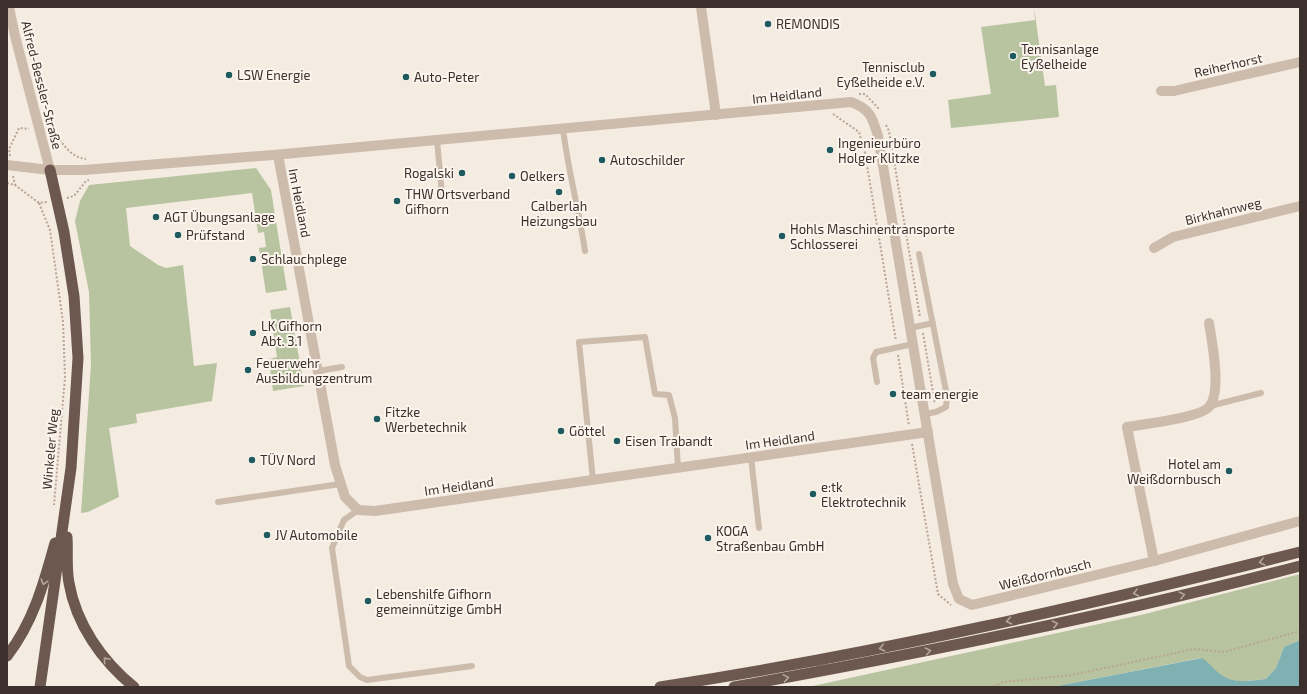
<svg xmlns="http://www.w3.org/2000/svg" width="1307" height="694" font-family="'Exo 2',sans-serif">
<style>
.green{fill:#b8c4a0}
.water{fill:#7fb0b2}
.lines{fill:none;stroke-linecap:round;stroke-linejoin:round}
.path{stroke:#b9a596;stroke-width:2;stroke-dasharray:2 2;stroke-linecap:butt}
.service{stroke:#cdbbac;stroke-width:6}
.minor{stroke:#cdbbac;stroke-width:10}
.tertiary{stroke:#cdbbac;stroke-width:10}
.trunk{stroke:#6c584f;stroke-width:11}
.oneway{stroke:#b4a69e}
.poi-dot{fill:#1f5a5e;stroke:#fbf5ee;stroke-width:1.5}
.labels{text-anchor:middle;dominant-baseline:central;stroke-width:4;stroke-linejoin:round;paint-order:stroke}
.poi-label{font-size:13px;fill:#3b302b;stroke:#fbf5ee;text-anchor:start}
.street-label{font-size:13px;fill:#3b302b;stroke:#fbf5ee}
</style>
<rect width="100%" height="100%" fill="#f4ebe1"/>
<path class="green" d="M1034,7L1045,86L1056,85L1059,117L951,128L948,100L991,94L981,27L1035,20Z
M256,168L271,190L287,290L266,293L259,248L266,247L264,232L258,233L252,193L126,208L130,246L158,265L166,268L183,265L194,366L217,363L212,401L136,414L137,423L109,428L119,497L88,512L81,513L91,364L89,292L75,221L80,201L89,185Z
M290,307L304,386L273,391L269,359L277,357L270,310Z
M1300,574V640L1284,647L1276,668L1266,679C1254,680 1234,684 1223,677C1215,671 1212,665 1201,658L1052,687H808L1145,614Z"/>
<path class="water" d="M1300,640V687H1052L1202,658C1212,665 1215,671 1223,676C1234,684 1254,680 1266,679L1276,668L1284,647Z"/>
<g class="lines">
<path class="path" d="M859,94H865L880,110
M833,114L859,132L865,153L896,341
M886,125L889,131L920,317
M49,130H53C62,142 69,157 86,159
M10,156L9,149L19,128L29,129
M13,176L15,185
M7,183L15,185L39,203L47,202
M67,198L74,196L86,181L89,180
M39,203L50,230L63,322L65,377L54,505
M923,333L935,404
M898,355L909,426
M912,444L938,594L951,605
M990,687L1004,682L1072,675L1194,649L1224,652L1300,631"/>
<path class="service" d="M563,129C568,170 579,210 585,251
M437,140L442,195
M919,254L947,396L946,407L936,412L925,414
M910,328L933,323
M318,371L342,367
M877,382L873,358L876,352L913,344
M1210,406L1261,393
M751,457L759,528
M593,480L579,342L645,337L655,394L669,395L675,418L678,468
M218,502L340,484
M358,510L344,520L332,548L349,666L360,677L367,680L472,666"/>
<path class="minor" d="M701,7L716,115
M1161,91H1174L1300,62
M278,155L335,465L345,497L358,510L375,511L928,432
M1154,248L1173,237L1300,206
M1154,561L1127,427C1144,424 1199,418 1209,407C1222,392 1212,342 1209,323"/>
<path class="tertiary" d="M9,7L15,36L50,170
M7,165L50,170H84L273,155L851,102C870,109 872,116 878,136L953,584L959,599L972,605L1154,561L1300,521"/>
<path class="trunk" d="M67,537C68,552 66,568 69,583C76,624 102,661 134,687
M7,656C33,623 44,583 55,543
M40,687L71,468L78,358L74,296L64,232L50,170
M660,687C876,654 1088,605 1300,552
M734,687C924,653 1113,615 1300,566"/>
</g>
<defs><path id="oneway-chevron" d="M-2-3.5L2.5 0L-2 3.5" fill="none" stroke-width="1.6" stroke-linecap="round" stroke-linejoin="round"/></defs>
<g class="oneway">
<use href="#oneway-chevron" transform="translate(1262 562) rotate(166)"/>
<use href="#oneway-chevron" transform="translate(44 582) rotate(106)"/>
<use href="#oneway-chevron" transform="translate(1136 593) rotate(166)"/>
<use href="#oneway-chevron" transform="translate(1182 595) rotate(-14)"/>
<use href="#oneway-chevron" transform="translate(1009 621) rotate(168)"/>
<use href="#oneway-chevron" transform="translate(1055 624) rotate(-13)"/>
<use href="#oneway-chevron" transform="translate(882 648) rotate(168)"/>
<use href="#oneway-chevron" transform="translate(928 651) rotate(-12)"/>
<use href="#oneway-chevron" transform="translate(106 660) rotate(-131)"/>
<use href="#oneway-chevron" transform="translate(786 678) rotate(-10)"/>
</g>
<g class="poi-dot">
<circle cx="768" cy="24" r="4"/>
<circle cx="1013" cy="56" r="4"/>
<circle cx="933" cy="74" r="4"/>
<circle cx="229" cy="75" r="4"/>
<circle cx="406" cy="77" r="4"/>
<circle cx="830" cy="150" r="4"/>
<circle cx="602" cy="160" r="4"/>
<circle cx="462" cy="173" r="4"/>
<circle cx="512" cy="176" r="4"/>
<circle cx="559" cy="192" r="4"/>
<circle cx="397" cy="201" r="4"/>
<circle cx="156" cy="217" r="4"/>
<circle cx="178" cy="235" r="4"/>
<circle cx="782" cy="236" r="4"/>
<circle cx="253" cy="259" r="4"/>
<circle cx="253" cy="333" r="4"/>
<circle cx="248" cy="370" r="4"/>
<circle cx="893" cy="394" r="4"/>
<circle cx="377" cy="419" r="4"/>
<circle cx="561" cy="431" r="4"/>
<circle cx="617" cy="441" r="4"/>
<circle cx="252" cy="460" r="4"/>
<circle cx="1229" cy="471" r="4"/>
<circle cx="813" cy="494" r="4"/>
<circle cx="267" cy="535" r="4"/>
<circle cx="708" cy="538" r="4"/>
<circle cx="368" cy="601" r="4"/>
</g>
<g class="labels">
<g class="poi-label">
<text x="776" y="24">REMONDIS</text>
<text x="1021" y="49">Tennisanlage<tspan x="1021" dy="15">Eyßelheide</tspan></text>
<text x="925" y="67" text-anchor="end">Tennisclub<tspan x="925" dy="15">Eyßelheide e.V.</tspan></text>
<text x="237" y="75">LSW Energie</text>
<text x="414" y="77">Auto-Peter</text>
<text x="838" y="143">Ingenieurbüro<tspan x="838" dy="15">Holger Klitzke</tspan></text>
<text x="610" y="160">Autoschilder</text>
<text x="454" y="173" text-anchor="end">Rogalski</text>
<text x="520" y="176">Oelkers</text>
<text x="405" y="194">THW Ortsverband<tspan x="405" dy="15">Gifhorn</tspan></text>
<text x="559" y="206" text-anchor="middle">Calberlah<tspan x="559" dy="15">Heizungsbau</tspan></text>
<text x="164" y="217">AGT Übungsanlage</text>
<text x="790" y="229">Hohls Maschinentransporte<tspan x="790" dy="15">Schlosserei</tspan></text>
<text x="186" y="235">Prüfstand</text>
<text x="261" y="259">Schlauchplege</text>
<text x="261" y="326">LK Gifhorn<tspan x="261" dy="15">Abt. 3.1</tspan></text>
<text x="256" y="363">Feuerwehr<tspan x="256" dy="15">Ausbildungzentrum</tspan></text>
<text x="901" y="394">team energie</text>
<text x="385" y="412">Fitzke<tspan x="385" dy="15">Werbetechnik</tspan></text>
<text x="569" y="431">Göttel</text>
<text x="625" y="441">Eisen Trabandt</text>
<text x="260" y="460">TÜV Nord</text>
<text x="1221" y="464" text-anchor="end">Hotel am<tspan x="1221" dy="15">Weißdornbusch</tspan></text>
<text x="821" y="487">e:tk<tspan x="821" dy="15">Elektrotechnik</tspan></text>
<text x="716" y="531">KOGA<tspan x="716" dy="15">Straßenbau GmbH</tspan></text>
<text x="275" y="535">JV Automobile</text>
<text x="376" y="594">Lebenshilfe Gifhorn<tspan x="376" dy="15">gemeinnützige GmbH</tspan></text>
</g>
<g class="street-label">
<text transform="translate(1228 65) rotate(-13)">Reiherhorst</text>
<text transform="translate(42 85) rotate(76)">Alfred-Bessler-Straße</text>
<text transform="translate(787 95) rotate(-6)">Im Heidland</text>
<text transform="translate(300 203) rotate(79)">Im Heidland</text>
<text transform="translate(1223 211) rotate(-14)">Birkhahnweg</text>
<text transform="translate(780 440) rotate(-8)">Im Heidland</text>
<text transform="translate(50 449) rotate(-85)">Winkeler Weg</text>
<text transform="translate(459 486) rotate(-8)">Im Heidland</text>
<text transform="translate(1045 574) rotate(-14)">Weißdornbusch</text>
</g>
</g>
<rect width="1307" height="694" fill="none" stroke="#3b302b" stroke-width="16"/>
</svg>
